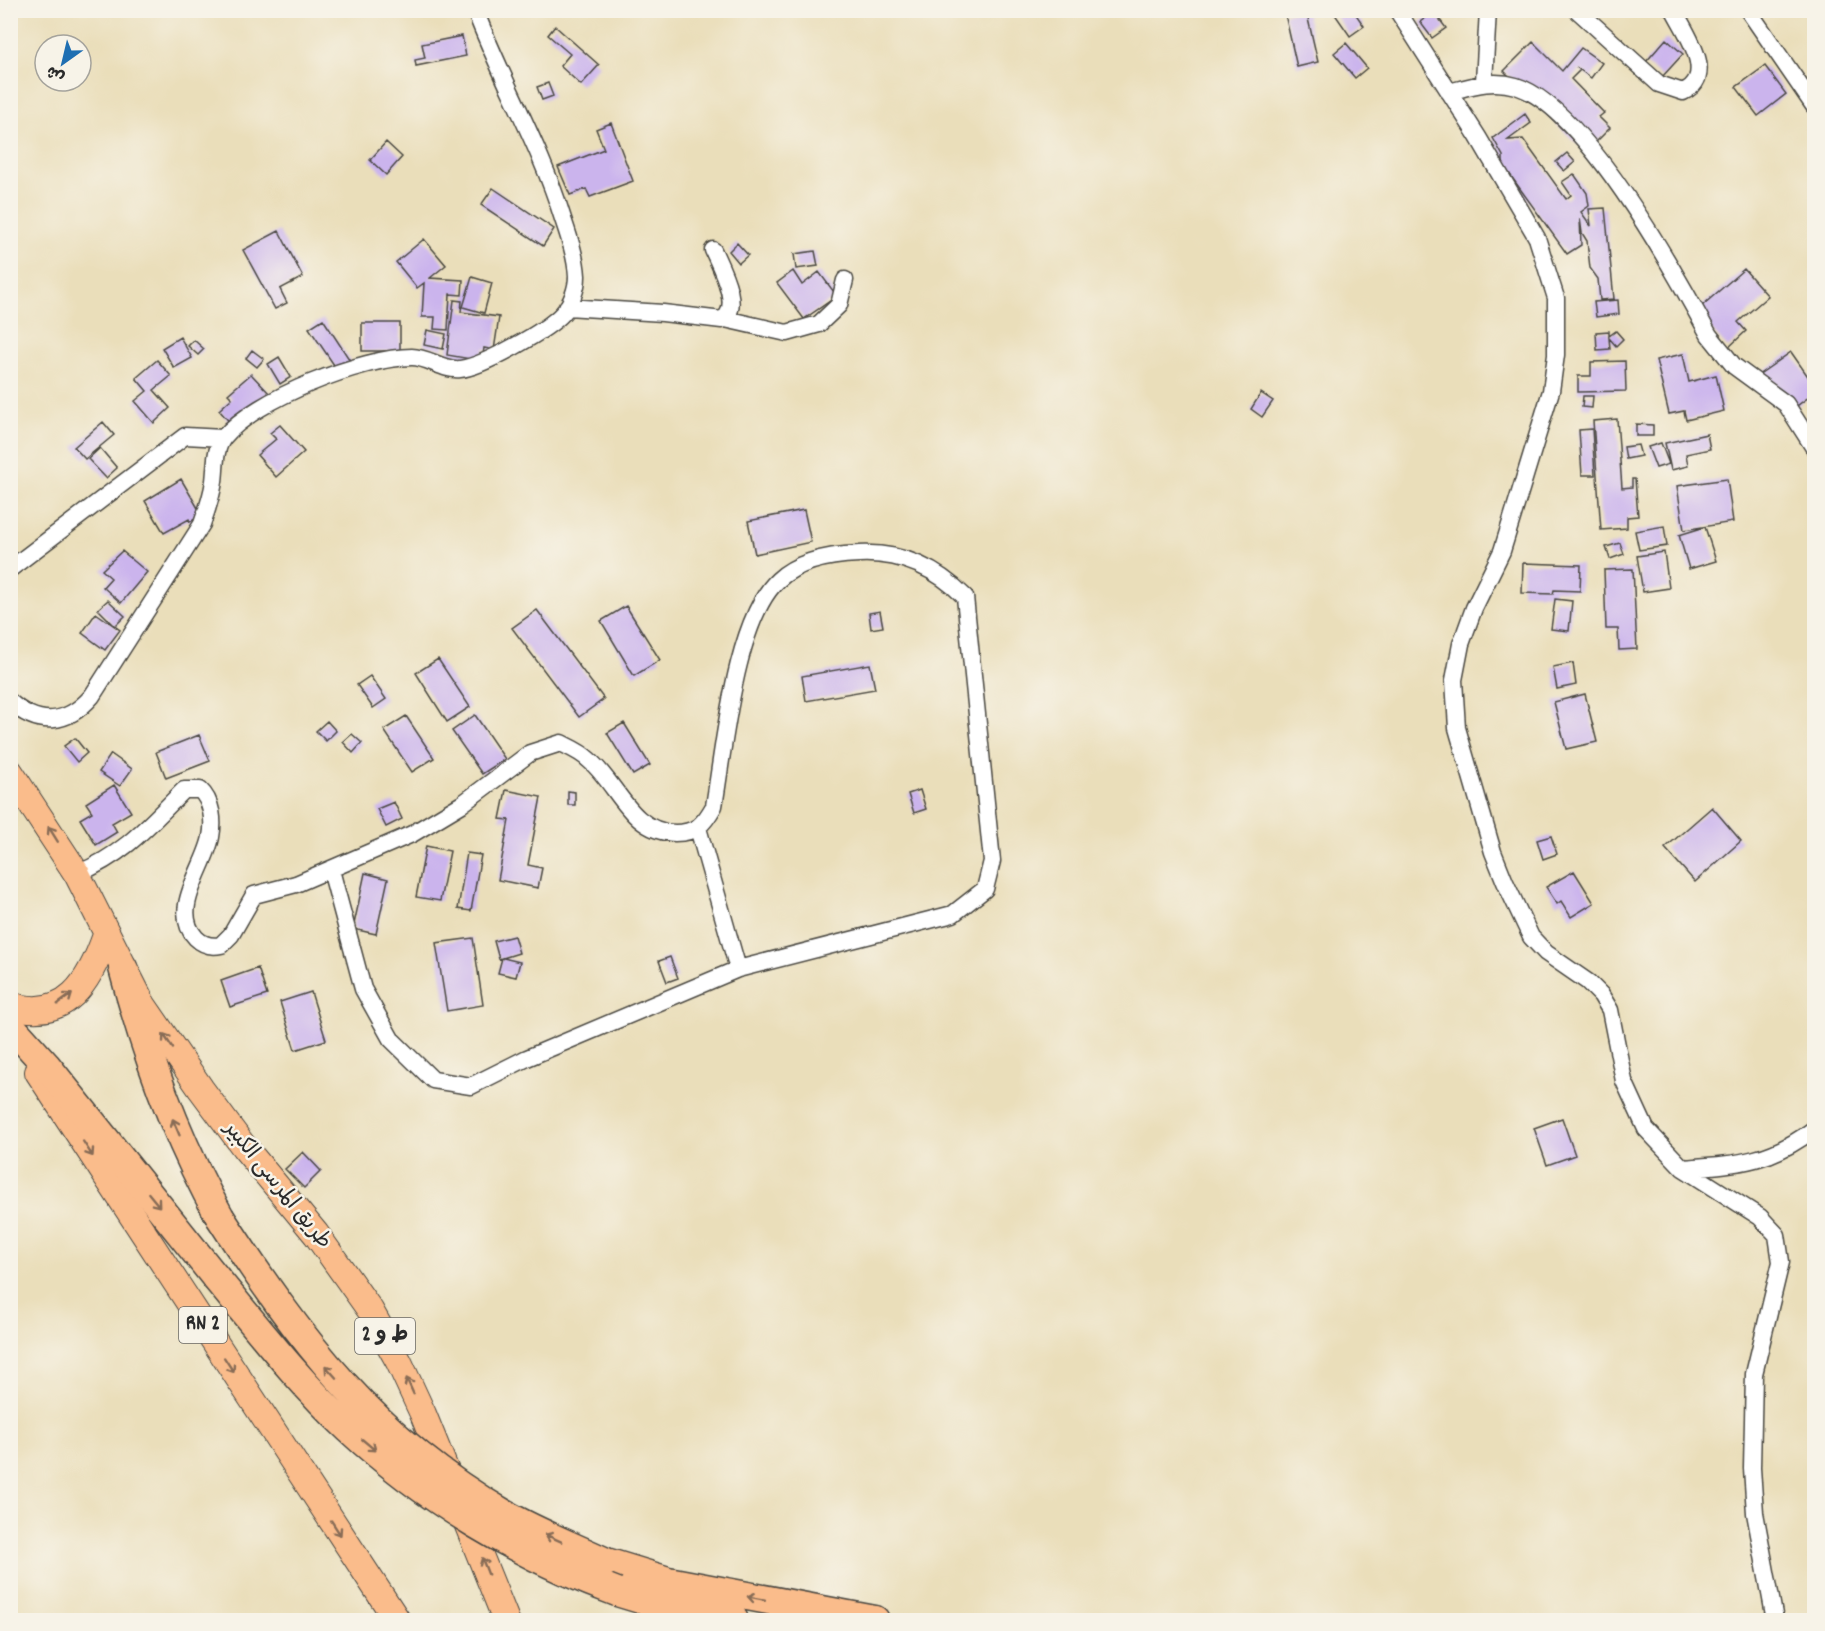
<svg xmlns="http://www.w3.org/2000/svg" width="1825" height="1631" font-family="Dekko,'Playpen Sans Arabic',sans-serif">
<style>
.building{fill:#cbb4ed}
.lines{fill:none;stroke-linecap:round;stroke-linejoin:round}
.street-casing{stroke:#484640;stroke-width:19}
.primary-casing{stroke:#484640;stroke-width:28}
.highway-casing{stroke:#484640;stroke-width:31}
.street{stroke:#fff;stroke-width:16}
.primary{stroke:#fabc8b;stroke-width:26}
.highway{stroke:#fabc8b;stroke-width:28}
.highway-bridge-casing{stroke:#484640;stroke-width:31;stroke-linecap:butt}
.highway-bridge{stroke:#fabc8b;stroke-width:28}
.oneway{stroke:#886c56}
.labels{text-anchor:middle;dominant-baseline:central;stroke-width:5;stroke-linejoin:round;paint-order:stroke}
.shield{fill:#f7f3e8;stroke:#686764;stroke-width:1.5}
.shield-label{font-size:21px;font-weight:bold;fill:#2b2b2b}
.street-label{font-size:22px;fill:#2b2b2b;stroke:#f7f3e8}
</style>
<rect width="100%" height="100%" fill="#f7f3e8"/>
<filter id="ink" filterUnits="userSpaceOnUse"><feTurbulence type="fractalNoise" baseFrequency=".0167" numOctaves="2"/><feDisplacementMap in="SourceGraphic" scale="12" xChannelSelector="R" yChannelSelector="G"/><feConvolveMatrix kernelMatrix="1 2 1 2 8 2 1 2 1" color-interpolation-filters="sRGB"/></filter>
<filter id="wash" filterUnits="userSpaceOnUse"><feTurbulence type="fractalNoise" baseFrequency=".008" numOctaves="4" result="noise"/><feDisplacementMap in="SourceGraphic" scale="24" xChannelSelector="R" yChannelSelector="G"/><feGaussianBlur stdDeviation="1.35" result="paint"/><feColorMatrix in="noise" values="0 0 0 0 0 0 0 0 0 0 0 0 0 0 0 0 0 1.4 0 .05"/><feComposite in="paint" operator="in"/></filter>
<g filter="url(#wash)">
<rect width="100%" height="100%" fill="#eadeba"/>
<g id="blocks">
<path class="building" d="M1306,10L1318,62L1297,67L1285,14Z
M1332,10H1353L1364,26L1350,36Z
M1434,12L1446,28L1432,38L1420,22Z
M555,26L599,65L581,85L560,66L570,54L548,35Z
M462,36L466,56L416,66L415,60L425,58L422,44Z
M1666,39L1683,54L1662,77L1645,63Z
M1533,42L1562,71L1581,48L1602,63L1591,78L1576,67L1580,70L1571,79L1604,113L1599,117L1610,128L1588,150L1573,140L1504,71Z
M1346,43L1367,68L1355,78L1334,53Z
M1765,66L1786,94L1758,116L1736,87Z
M548,83L553,96L542,100L537,87Z
M1525,114L1531,123L1508,140L1523,139L1566,199L1571,195L1562,182L1574,174L1587,193L1589,206L1581,212L1591,226L1589,209L1605,208L1614,299L1600,300L1598,279L1590,268L1587,241L1582,233L1580,218L1581,245L1567,254L1503,165V156L1493,138Z
M611,123L633,181L590,197L586,189L570,195L558,167L604,149L596,129Z
M386,142L402,157L386,175L370,160Z
M1567,153L1575,162L1564,171L1556,162Z
M493,188L554,229L543,246L481,205Z
M279,231L303,277L280,289L287,303L275,309L243,250Z
M424,239L446,265L430,278L463,280L462,295L450,294L448,330L434,329L435,317H422L424,283L417,288L396,262Z
M737,243L748,255L739,263L729,251Z
M815,251L818,266L796,269L794,254Z
M1744,269L1768,296L1738,322L1746,331L1728,348L1695,312Z
M793,271L802,285L819,272L837,296L804,319L777,283Z
M472,277L492,283L484,313L463,307Z
M454,300L462,301L461,312L499,317L494,350L484,348L482,361L447,355Z
M1618,300L1619,314L1596,317L1594,302Z
M323,319L351,362L338,371L309,328Z
M362,323H400V351H362Z
M427,330L446,334L443,349L424,345Z
M1609,331V336L1616,331L1623,339L1616,346L1609,338L1610,349L1597,350L1596,332Z
M180,337L192,358L174,368L162,348Z
M194,340L204,349L198,355L188,346Z
M252,350L264,359L257,367L246,358Z
M1791,352L1814,385V393L1786,414L1751,380Z
M1683,354L1689,382L1716,375L1724,411L1686,420L1684,411L1669,414L1656,360Z
M279,357L291,377L280,384L268,364Z
M157,360L171,376L154,390L170,408L154,423L135,401L147,391L136,378Z
M1625,361L1626,391L1578,392V376H1591V362Z
M251,374L269,393L233,426L219,410L232,398L228,394Z
M1261,393L1273,401L1262,417L1251,409Z
M1583,396H1593L1592,408L1582,407Z
M1617,419L1622,488L1632,487V479H1635L1638,516L1627,517V528L1601,530L1593,421Z
M103,422L114,435L85,459L74,447Z
M1636,424L1653,425V436H1636Z
M280,425L304,452L276,477L257,455L276,439L270,433Z
M1592,429L1595,475H1582L1579,430Z
M1707,434L1710,449L1686,454L1688,466L1671,470L1665,443Z
M1661,443L1669,464L1656,468L1648,447Z
M1638,445L1641,456L1626,459L1624,447Z
M100,448L117,468L106,478L88,459Z
M181,479L202,515L190,522L189,519L164,533L145,501Z
M1727,479L1733,522L1684,530L1677,486Z
M804,510L811,542L755,554L748,521Z
M1664,526L1667,546L1639,550L1635,531Z
M1705,527L1716,561L1689,569L1679,535Z
M1620,543L1624,554L1610,559L1606,547Z
M122,551L147,572L121,603L103,587L111,578L102,570Z
M1664,552L1669,588L1643,592L1637,556Z
M1523,563L1581,565L1580,591L1554,590L1553,594L1522,593Z
M1633,569L1637,649L1619,650L1618,629H1606L1604,570Z
M1555,599L1572,601L1569,631L1551,629Z
M108,600L125,616L115,626L98,609Z
M626,606L660,660L634,676L601,621Z
M537,610L604,699L579,717L512,628Z
M880,611L883,627L871,629L869,613Z
M96,613L120,630L105,650L82,633Z
M438,659L470,707L447,722L416,673Z
M1573,663L1576,685L1557,689L1553,667Z
M870,664L875,689L806,701L802,676Z
M370,676L386,699L373,708L357,685Z
M1585,694L1597,742L1566,749L1554,702Z
M475,715L505,759L482,774L452,731Z
M406,716L434,758L412,772L384,730Z
M327,721L336,731L326,741L316,731Z
M624,723L650,765L633,775L607,733Z
M352,734L362,743L353,753L343,742Z
M199,735L210,761L166,778L156,752Z
M75,738L87,753L77,762L64,746Z
M111,754L132,769L120,786L99,772Z
M114,785L131,812L112,823L117,832L96,845L80,819L92,812L86,803Z
M506,790L541,797L528,865L542,868L538,888L498,880L509,820L500,819Z
M920,790L926,809L914,813L908,794Z
M568,791L575,792V805H568Z
M394,802L402,819L386,827L377,809Z
M1712,807L1741,841L1695,882L1665,848Z
M1551,836L1557,854L1543,859L1537,840Z
M426,846L450,851L440,901L416,897Z
M467,853L481,855L471,911L458,909Z
M1574,871L1594,903L1571,917L1561,901L1557,904L1546,887Z
M365,873L388,879L376,934L353,929Z
M514,936L519,953L503,958L520,962L516,977L498,973L502,958L499,959L494,941Z
M473,938L483,1005L447,1011L436,943Z
M670,957L678,978L667,982L659,961Z
M258,968L267,995L230,1007L221,981Z
M311,992L326,1040L295,1050L280,1002Z
M1562,1118L1575,1155L1547,1165L1534,1128Z
M303,1152L321,1171L304,1188L285,1169Z"/>
</g>
</g>
<g filter="url(#ink)">
<use href="#blocks" fill-opacity="0" stroke="#484640" stroke-width="1.5"/>
<g class="lines">
<g class="street-casing">
<path id="street" d="M1397,10L1478,137L1537,238L1556,298V355L1551,391L1502,551L1474,608L1461,644L1454,680L1457,728L1493,852L1505,882L1531,937L1546,953L1588,982L1601,995L1610,1010L1624,1081L1646,1129L1683,1168L1760,1217L1777,1235L1781,1262L1754,1374L1752,1468L1755,1513L1775,1620
M1577,10L1659,84L1683,92C1718,76 1685,32 1674,10
M1748,10L1814,106
M1484,82L1488,10
M1449,92C1472,86 1492,79 1516,86C1584,107 1675,272 1709,335L1734,366L1786,404L1814,448
M567,307L663,313L722,320C743,308 720,266 713,250
M725,319L787,333L819,324L839,305L845,280
M10,569L185,436L223,438
M10,702C39,727 67,725 92,696L202,524C207,510 212,496 214,481C216,467 214,449 224,437C255,399 363,357 412,357C428,357 444,371 460,369C482,367 548,330 563,313C571,304 577,289 577,276C576,257 569,237 563,219C541,147 502,81 475,10
M698,828L738,969
M77,874C125,854 148,826 184,790H200C212,801 214,821 211,837C206,866 169,910 196,938C203,945 211,947 221,945L231,935L254,895L296,884L412,834L462,804L530,753L561,743C571,748 581,752 589,760C618,784 630,832 675,833C696,833 704,824 714,806C724,748 735,620 778,580C798,561 832,555 859,554C900,552 936,568 965,597L992,861L985,889L953,914L738,969L527,1058L471,1086L433,1080L391,1039L363,989L331,870
M1683,1168C1737,1164 1770,1163 1814,1129"/>
</g>
<g class="primary-casing">
<path id="primary" d="M10,772L77,874L143,1005L201,1089L244,1147L316,1234L370,1310L399,1362L423,1414L506,1620
M10,1005C67,1023 90,981 106,935
M38,1072L397,1620"/>
</g>
<g class="highway-casing">
<path id="highway" d="M123,968C146,1056 176,1138 220,1217
M10,1025L46,1065L216,1278
M606,1562L668,1581L875,1620
M617,1592L660,1605L734,1620"/>
</g>
<use href="#street" class="street"/>
<use href="#primary" class="primary"/>
<use href="#highway" class="highway"/>
<g class="highway-bridge-casing">
<path id="highway-bridge" d="M220,1217C300,1341 374,1438 503,1513C536,1532 572,1546 606,1562
M216,1278C259,1330 300,1383 349,1429C426,1500 519,1556 617,1592"/>
</g>
<use href="#highway-bridge" class="highway-bridge"/>
</g>
<defs><path id="oneway-shaft" d="M-6 0H5M1.5-3L5.5 0L1.5 3" fill="none" stroke-width="1.6" stroke-linecap="round" stroke-linejoin="round" transform="scale(1.5)"/></defs>
<g class="oneway">
<use href="#oneway-shaft" transform="translate(53 834) rotate(-122)"/>
<use href="#oneway-shaft" transform="translate(65 999) rotate(-36)"/>
<use href="#oneway-shaft" transform="translate(168 1041) rotate(-124)"/>
<use href="#oneway-shaft" transform="translate(176 1127) rotate(-113)"/>
<use href="#oneway-shaft" transform="translate(88 1149) rotate(57)"/>
<use href="#oneway-shaft" transform="translate(154 1200) rotate(51)"/>
<use href="#oneway-shaft" transform="translate(229 1365) rotate(57)"/>
<use href="#oneway-shaft" transform="translate(331 1372) rotate(-132)"/>
<use href="#oneway-shaft" transform="translate(410 1386) rotate(-114)"/>
<use href="#oneway-shaft" transform="translate(369 1445) rotate(40)"/>
<use href="#oneway-shaft" transform="translate(336 1528) rotate(57)"/>
<use href="#oneway-shaft" transform="translate(553 1538) rotate(-156)"/>
<use href="#oneway-shaft" transform="translate(485 1566) rotate(-111)"/>
<use href="#oneway-shaft" transform="translate(756 1598) rotate(-169)"/>
</g>
</g>
<g class="labels">
<g class="shield">
<rect x="179" y="1307" width="48" height="36" rx="4.5"/>
<rect x="355" y="1318" width="60" height="36" rx="4.5"/>
</g>
<g class="shield-label">
<text x="203" y="1325">RN 2</text>
<text x="385" y="1336">ط و 2</text>
</g>
<g class="street-label">
<text transform="translate(277 1186) rotate(51)">طريق المرسى الكبير</text>
</g>
</g>
<rect width="1825" height="1631" fill="none" stroke="#f7f3e8" stroke-width="36"/>
<g transform="translate(63 63) rotate(214)"><circle r="28" fill="#f7f3e8" stroke="#a5a39c" stroke-width="1.5"/>
<path d="M0-4.5L10 22L0 15L-10 22Z" fill="#1f6fb2"/>
<text y="-9" font-size="16" font-weight="bold" text-anchor="middle" fill="#2b2b2b">ش</text>
</g>
</svg>
